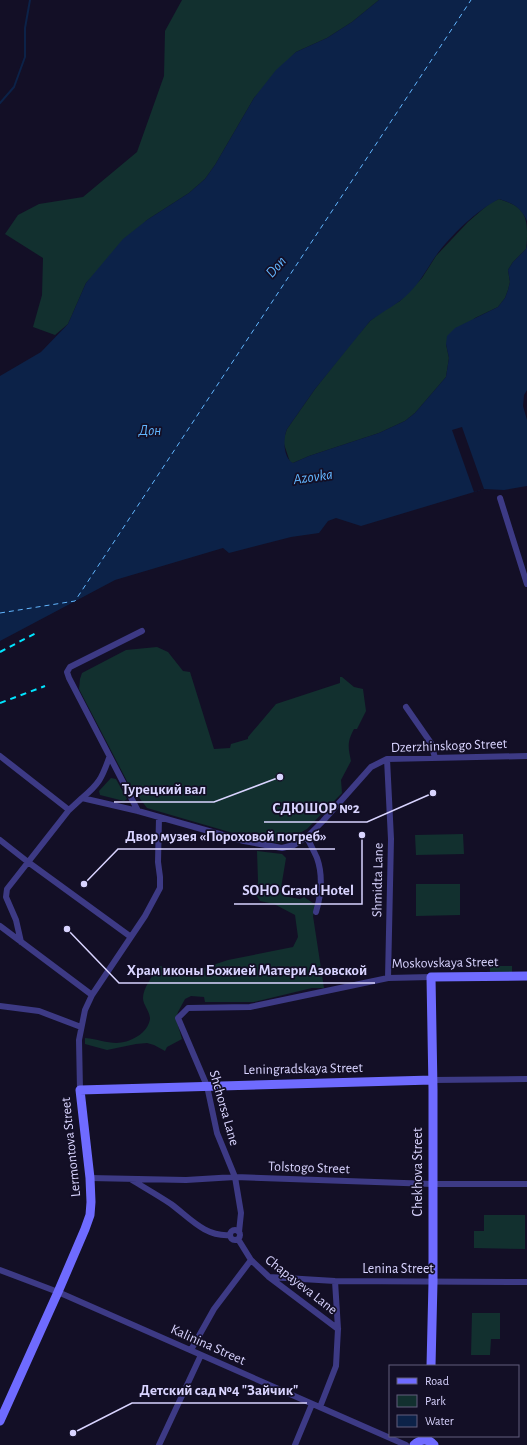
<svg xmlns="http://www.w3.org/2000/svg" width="527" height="1445" font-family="'Alegreya Sans',sans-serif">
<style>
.green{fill:#12302f}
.water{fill:#0c2248}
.pier{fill:#130f26}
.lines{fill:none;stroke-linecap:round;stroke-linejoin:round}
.stream{stroke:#0c2248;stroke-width:2}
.ferry{stroke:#62b6ff;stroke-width:1;stroke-dasharray:5 4;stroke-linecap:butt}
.street{stroke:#3d3a85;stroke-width:6}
.secondary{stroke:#6f6bff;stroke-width:9}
.rail{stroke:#00e5ff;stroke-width:2;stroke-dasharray:6 5;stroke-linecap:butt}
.labels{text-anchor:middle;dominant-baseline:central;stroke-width:3.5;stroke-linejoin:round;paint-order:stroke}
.street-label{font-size:14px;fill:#d9d4ff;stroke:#130f26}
.water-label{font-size:15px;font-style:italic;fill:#62b6ff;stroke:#130f26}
.leader{fill:none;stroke:#d9d4ff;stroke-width:1.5}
.callout-dot{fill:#d9d4ff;stroke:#130f26;stroke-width:1.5}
.callout-label{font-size:15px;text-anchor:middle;font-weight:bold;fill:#d9d4ff;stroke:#130f26;stroke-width:3.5;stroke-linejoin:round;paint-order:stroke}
</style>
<rect width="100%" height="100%" fill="#130f26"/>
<path class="green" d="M182,0H379L352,22L327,38L296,52L254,98L215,165L205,179L189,193L147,220L86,283L68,324L55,335L33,327L42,295L43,258L5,234L18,215L39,204L83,197L137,152L164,76L165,31Z
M499,199C518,205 527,210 527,232C527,238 527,243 526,249L513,262L508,270L510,282L508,290L505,298L498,307L475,318L446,344L449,358L446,377L415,413L405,421L379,433L309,456L293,463L290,462L283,441L287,429L315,389L352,342L370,321L381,312L400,301L422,278L436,256L468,222L490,203Z
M157,647L168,652L183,671L190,672L214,749L230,748L231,744L248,739V737L276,704L340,683V677H342L354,687L363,689L366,711L357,729H354C347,742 348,747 351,761L341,780L342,793L307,829L281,843L260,841L147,808L128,783L79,689L80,679L82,673L126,650Z
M111,778L116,779L127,799L124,801L100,795L99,791Z
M463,834L464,854L416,855L415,835Z
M257,851L282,854L286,858L281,888L283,896L300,899L304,897L316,905L313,916L324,988H312L254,1002H205L204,997L191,996L185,999L178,1012L176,1019L182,1039L167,1047L165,1051L154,1045L147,1043L136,1044L107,1050L85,1044V1038C106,1040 117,1049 138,1036C144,1032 149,1026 150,1019C150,1011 143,1005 143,998C143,987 153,977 157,967L161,966L171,972L179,968L201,969L228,960L293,947L298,937L295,915L274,904L260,901L256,895L258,881Z
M416,884H460V915L416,916Z
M490,966H512V972L490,973Z
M484,1215H525V1249L474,1248V1231H484Z
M472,1313H500V1339H491L490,1355H471Z"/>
<path class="water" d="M379,0H527V221C520,206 514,204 499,199C477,210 449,237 435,257C427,269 420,282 410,292C399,304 383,311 370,321L315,389L287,429C283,438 283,458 293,463L309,456L379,433L405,421L415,413L446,377L449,358L446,344L447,336L455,328L498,307L505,298L508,290L510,282L508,270L513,262L526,249L527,245V390L524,395L523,406L527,420V486L504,490L484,489L361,526L336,518L328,521L319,533L291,537L229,553L223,548L115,580L0,641V376L41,352L68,324L86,283L123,239L147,220L189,193L205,179L215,165L254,98L276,70L296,52L327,38L352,22Z"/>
<path class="pier" d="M462,427L484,489L474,492L452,430Z"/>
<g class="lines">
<path class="stream" d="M0,103L14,87L25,57V28L30,0"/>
<path class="ferry" d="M0,613L75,601L471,0"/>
<path class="street" d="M500,498L527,584
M406,707L431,743L435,758
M0,756L69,810
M387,759L391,839L388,978
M82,798C99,784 102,778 109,758
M138,811L69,678L67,672L70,667L142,631
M307,837C310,844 314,851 317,858C323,875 321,895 316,912
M0,840L28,862L131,937
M0,926L92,995
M21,942L16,920L6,897L7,889L69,810L82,798L138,811L244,841L282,848L294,845L307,837L323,821L371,767L387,759L527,756
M0,1006L39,1011L81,1027
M432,1080L527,1079
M80,1090L79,1040L85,1010L92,995L145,916L160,888V877L158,862L159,818
M90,1178L186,1180L235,1177L432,1184H527
M132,1180C145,1188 159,1196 171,1204C190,1218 205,1237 230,1235
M230 1235a5 5 0 1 1 10 0a5 5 0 1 1-10 0Z
M239,1232L241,1213L235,1177L217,1133L207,1086L178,1018L188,1008L250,1007L388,978L431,977
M238,1239L251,1260L269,1277L338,1329
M0,1270L58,1292L406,1445
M269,1277L335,1281L527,1282
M191,1350L214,1309L251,1260
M320,1407L336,1366L338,1329L335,1281
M159,1445L201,1355
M295,1445L312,1404"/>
<path class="secondary" d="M431,1366L433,1282V1089L431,977L527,976
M0,1421L58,1292L85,1229L90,1215L91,1202L90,1178L80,1090L432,1080
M414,1445C420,1439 428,1438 434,1445"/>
<path class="rail" d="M0,652L36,633
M0,703L45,686"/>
</g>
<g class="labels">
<g class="street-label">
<text transform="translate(449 746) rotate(-2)">Dzerzhinskogo Street</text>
<text transform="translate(378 880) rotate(-89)">Shmidta Lane</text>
<text transform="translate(445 963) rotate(-1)">Moskovskaya Street</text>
<text transform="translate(303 1069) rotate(-1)">Leningradskaya Street</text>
<text transform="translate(224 1108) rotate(74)">Shchorsa Lane</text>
<text transform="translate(71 1147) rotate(-96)">Lermontova Street</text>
<text transform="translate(309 1168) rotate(2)">Tolstogo Street</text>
<text transform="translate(418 1172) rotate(-90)">Chekhova Street</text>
<text x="398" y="1269">Lenina Street</text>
<text transform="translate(301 1285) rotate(38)">Chapayeva Lane</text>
<text transform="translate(208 1345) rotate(24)">Kalinina Street</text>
</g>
<g class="water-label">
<text transform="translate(276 267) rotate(-49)">Don</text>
<text x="150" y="430">Дон</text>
<text transform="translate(313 477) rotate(-8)">Azovka</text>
</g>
</g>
<path class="leader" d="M280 777L214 802H114M433 793L367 822H264M84 884L118 849H335M362 835L362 904H234M67 929L119 983H375M73 1433L132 1403H307"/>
<g class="callout-dot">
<circle cx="280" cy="777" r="4"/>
<circle cx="433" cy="793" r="4"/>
<circle cx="84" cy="884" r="4"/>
<circle cx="362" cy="835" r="4"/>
<circle cx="67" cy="929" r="4"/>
<circle cx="73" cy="1433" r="4"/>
</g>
<g class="callout-label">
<text x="164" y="794">Турецкий вал</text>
<text x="316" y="813">СДЮШОР №2</text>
<text x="226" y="841">Двор музея «Пороховой погреб»</text>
<text x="298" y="895">SOHO Grand Hotel</text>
<text x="247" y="975">Храм иконы Божией Матери Азовской</text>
<text x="219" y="1395">Детский сад №4 "Зайчик"</text>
</g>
<rect x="389" y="1365" width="130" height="72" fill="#130f26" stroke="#625e7d"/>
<rect x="397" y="1378" width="20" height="6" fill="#6f6bff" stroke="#625e7d"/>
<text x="425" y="1385" font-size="12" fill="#d9d4ff">Road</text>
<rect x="397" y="1395" width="20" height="12" fill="#12302f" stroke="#625e7d"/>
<text x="425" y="1405" font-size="12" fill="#d9d4ff">Park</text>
<rect x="397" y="1415" width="20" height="12" fill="#0c2248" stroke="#625e7d"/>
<text x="425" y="1425" font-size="12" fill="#d9d4ff">Water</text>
</svg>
